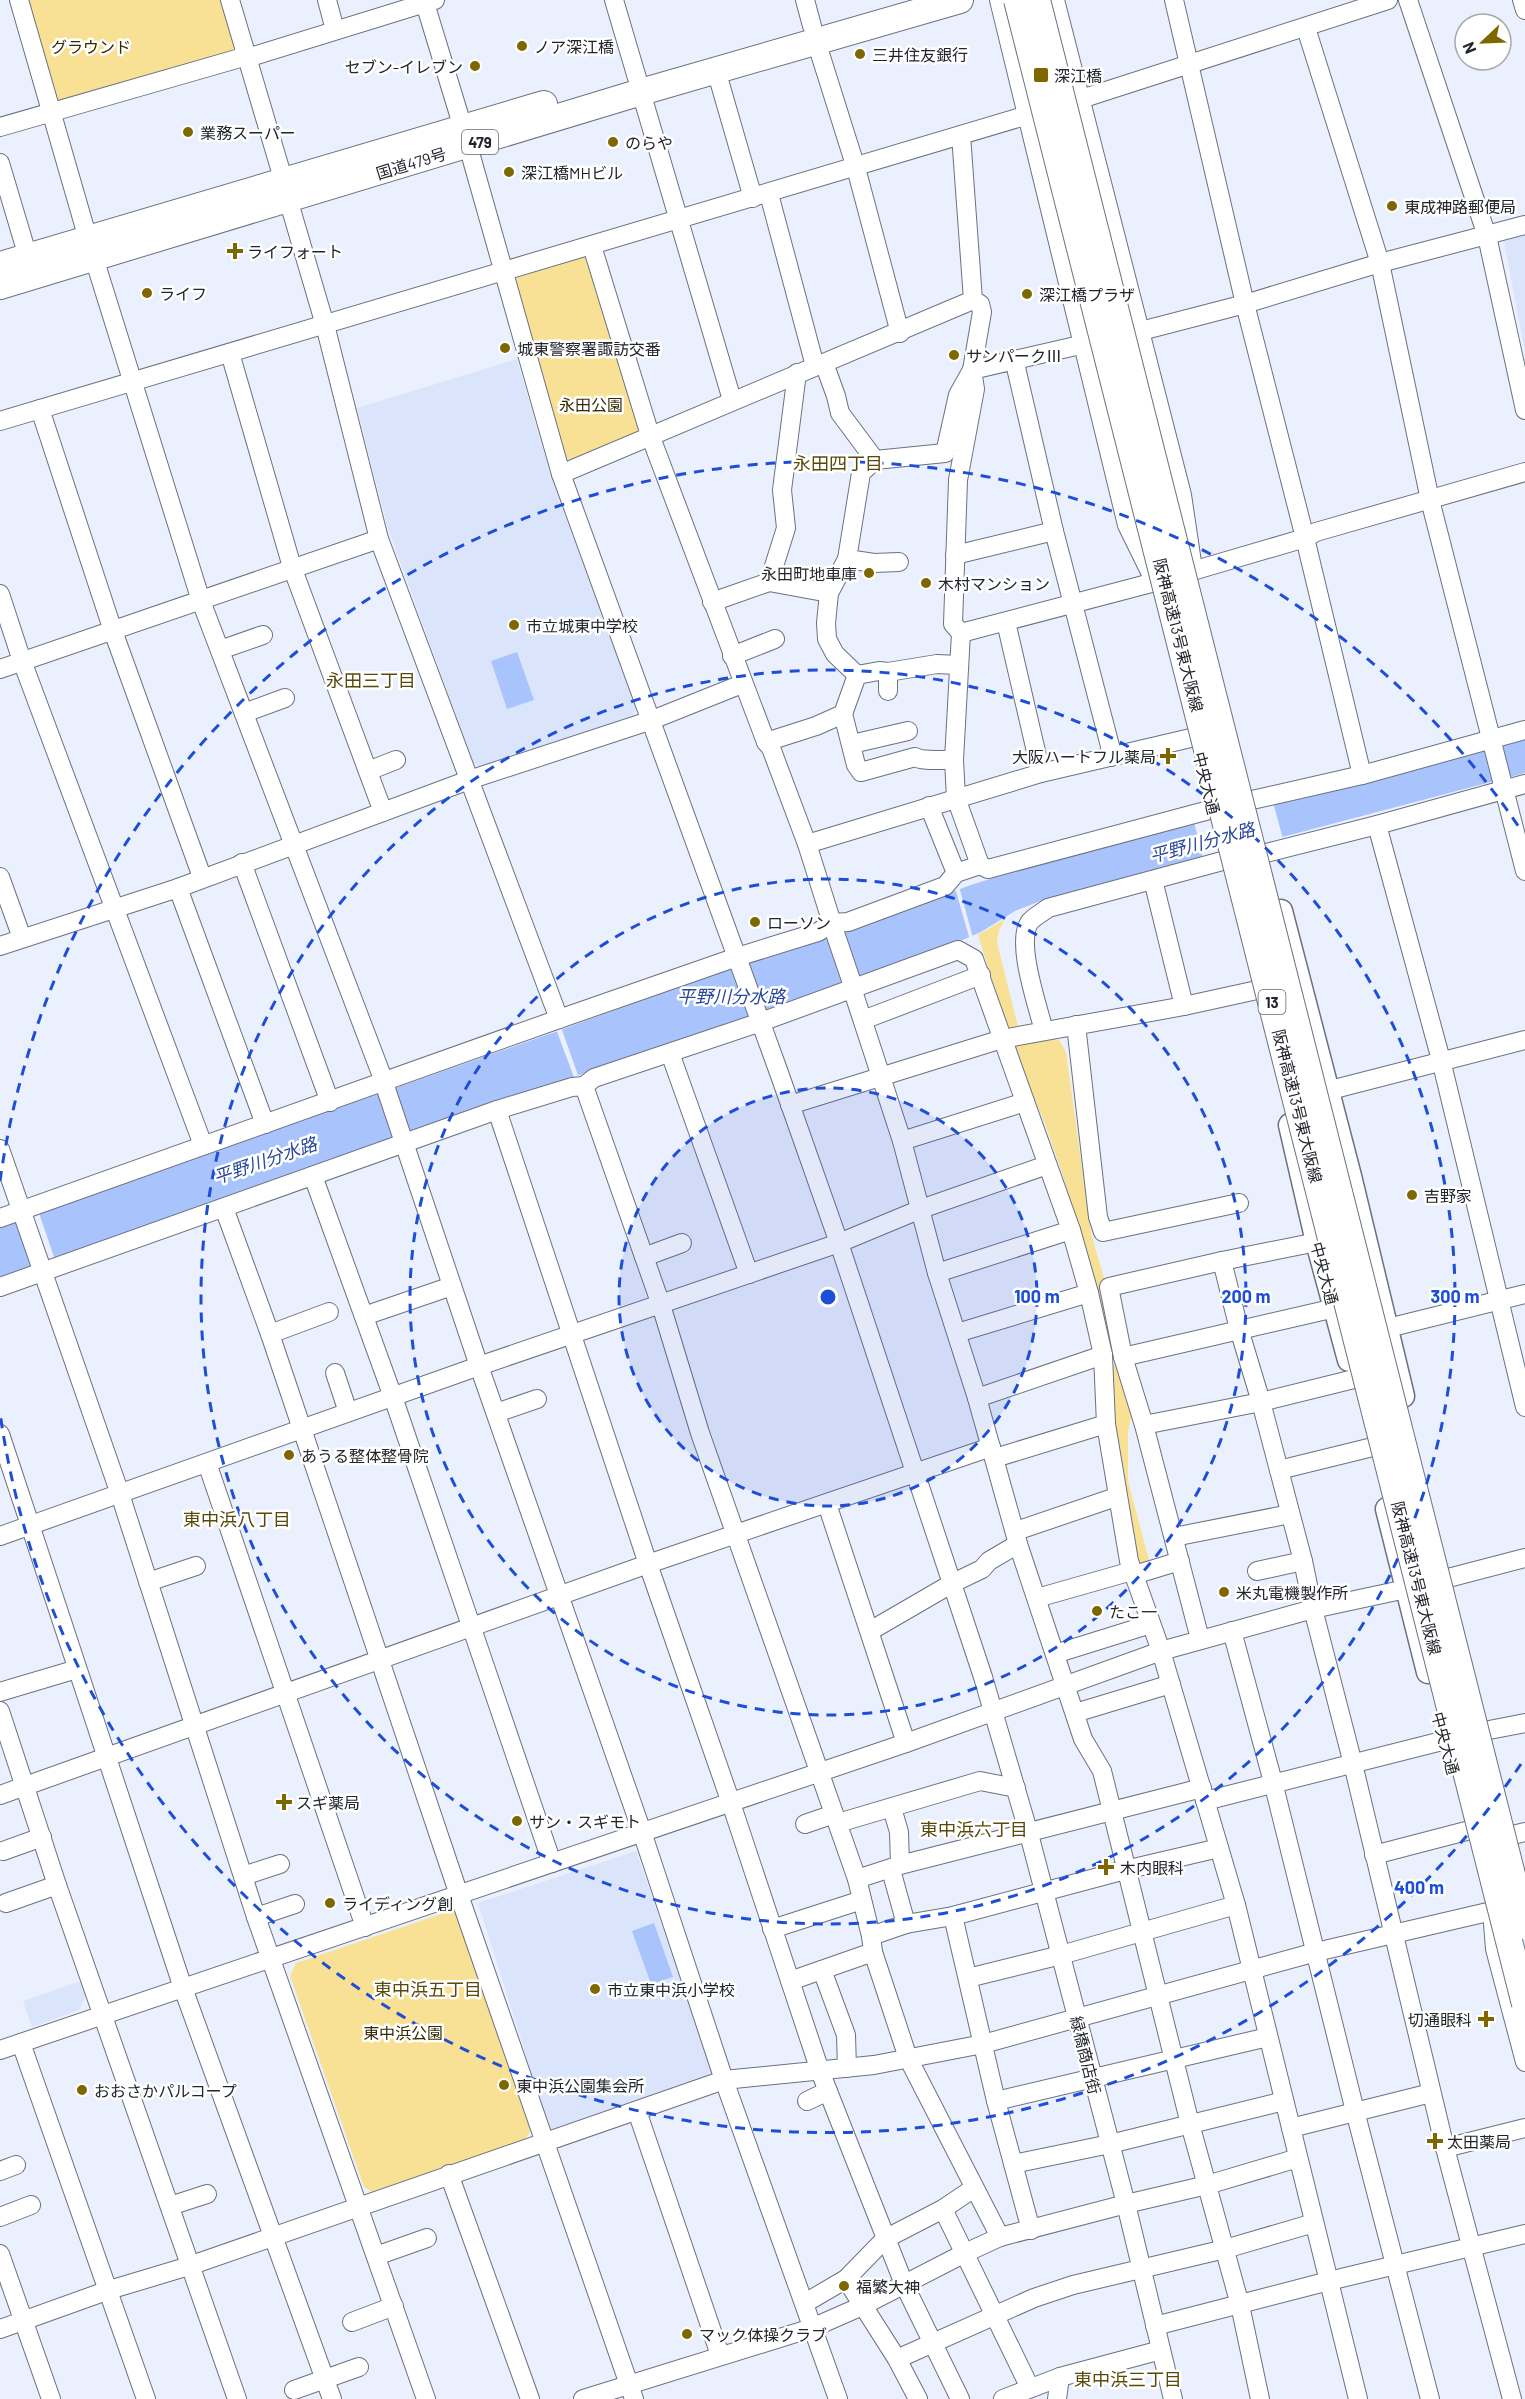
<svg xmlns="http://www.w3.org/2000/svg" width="1525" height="2399" font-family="Barlow,'Noto Sans JP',sans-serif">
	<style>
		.built { fill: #dae5fc }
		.green { fill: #f8e194 }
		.water { fill: #a9c3fd }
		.pier { fill: #eaf0fd }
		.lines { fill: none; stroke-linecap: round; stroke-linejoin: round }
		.minor-casing { stroke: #6b7180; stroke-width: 20 }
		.major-casing { stroke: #6b7180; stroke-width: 25 }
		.highway-casing { stroke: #6b7180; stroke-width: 28 }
		.minor { stroke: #fff; stroke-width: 18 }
		.major { stroke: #fff; stroke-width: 22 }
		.highway { stroke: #fff; stroke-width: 26 }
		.highway-bridge-casing { stroke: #6b7180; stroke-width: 28; stroke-linecap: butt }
		.highway-bridge { stroke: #fff; stroke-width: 26 }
		.ring { fill: none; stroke: #1d4ed8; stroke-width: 3; stroke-dasharray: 10 8 }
		.poi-dot { fill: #7f6700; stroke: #fff; stroke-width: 2 }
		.labels { text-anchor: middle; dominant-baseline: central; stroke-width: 5; stroke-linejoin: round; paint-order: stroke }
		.shield { fill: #fff; stroke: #64666b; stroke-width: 1.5 }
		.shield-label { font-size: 15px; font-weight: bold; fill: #22252b }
		.park-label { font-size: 16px; fill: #342a03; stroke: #fff }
		.poi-label { font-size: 16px; fill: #22252b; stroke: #fff; text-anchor: start }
		.street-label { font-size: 16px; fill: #22252b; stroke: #fff }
		.neighbourhood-label { font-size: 18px; fill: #5a4a0a; stroke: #fff }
		.water-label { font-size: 18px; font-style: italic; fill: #2a489b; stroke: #fff }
		.centre { fill: #1d4ed8; stroke: #fff; stroke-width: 3 }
		.ring-label { font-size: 18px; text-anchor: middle; font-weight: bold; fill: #1d4ed8; stroke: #fff; stroke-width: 5; stroke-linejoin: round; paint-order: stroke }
	</style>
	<rect width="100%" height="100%" fill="#eaf0fd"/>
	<!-- built -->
	<g class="built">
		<polygon points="1525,229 1525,352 1503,236"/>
		<polygon points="517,359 552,480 636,708 633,715 482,768 474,764 388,529 357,408"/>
		<polygon points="636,1851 714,2075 550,2131 478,1903"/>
		<polygon points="81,1981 86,1995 79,2010 32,2027 23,2001"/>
	</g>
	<!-- green -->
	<g class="green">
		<polygon points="28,0 221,0 235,45 231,53 64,103 57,99"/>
		<polygon points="584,255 592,260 641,423 637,432 571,460 563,456 514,283 519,275"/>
		<polygon points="1005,919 999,930 997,942 1018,1027 1007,1028 978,935"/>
		<polygon points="1053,1038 1060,1041 1066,1052 1091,1233 1109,1296 1119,1351 1107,1341 1063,1176 1045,1124 1014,1050 1017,1043"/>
		<polygon points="1120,1364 1133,1410 1128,1431 1128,1481 1150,1564 1135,1565 1125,1509 1110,1377 1113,1365"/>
		<polygon points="450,1911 457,1914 531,2130 524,2141 372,2192 364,2187 290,1976 296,1963"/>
	</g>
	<!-- water -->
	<g class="water">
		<polygon points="517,652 534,700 507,709 491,661"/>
		<polygon points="1525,737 1525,773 1043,900 1015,911 981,932 960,941 750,1018 392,1138 0,1277 0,1226 555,1032 731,967 808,944 971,885 1012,872"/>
		<polygon points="654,1923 673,1977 651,1984 632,1931"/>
	</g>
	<!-- pier -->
	<g class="pier">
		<polygon points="1273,802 1283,839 1203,859 1194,822"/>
		<polygon points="959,886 973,938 970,940 955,888"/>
		<polygon points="561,1027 579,1078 575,1080 556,1029"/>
		<polygon points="38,1210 55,1260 32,1269 15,1219"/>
	</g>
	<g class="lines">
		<defs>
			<g id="minor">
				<polyline points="19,0 88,239"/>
				<polyline points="230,0 284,182"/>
				<polyline points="327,0 335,30"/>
				<polyline points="424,0 463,128 561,474 778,1070 839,1243 983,1677 1029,1834 1126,2204 1173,2399"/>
				<polyline points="614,0 637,78"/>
				<polyline points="805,0 812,26"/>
				<polyline points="999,0 1127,525 1155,582"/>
				<polyline points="1055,0 1182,495 1193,569"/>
				<polyline points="1174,0 1245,304 1305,538 1362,775"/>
				<polyline points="1408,0 1487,236 1525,410"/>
				<polyline points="1522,0 1525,10"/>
				<polyline points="1306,28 1380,263 1430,500 1525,871"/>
				<polyline points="816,41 856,168 900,333"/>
				<polyline points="247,58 435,0"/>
				<polyline points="716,70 753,198"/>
				<polyline points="641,92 732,400"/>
				<polyline points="1081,99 1388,0"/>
				<polyline points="0,127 247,56"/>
				<polyline points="961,135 973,300 980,304 982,312 972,370 975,389 958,480 953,624 961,633 954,760 956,798 980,865"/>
				<polyline points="0,163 28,257"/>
				<polyline points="769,194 815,366"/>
				<polyline points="288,199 325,325 379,539 559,1019"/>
				<polyline points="592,246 650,435 766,742 771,748 807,844 832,923"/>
				<polyline points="94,258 201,601 380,1071 479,1366 642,1832 724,2080 838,2399"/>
				<polyline points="230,353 292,567 383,812"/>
				<polyline points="1014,359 1054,531 1110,746 1111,757"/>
				<polyline points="824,363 836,396 840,413 875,460"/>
				<polyline points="40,409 113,631 202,877"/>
				<polyline points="0,421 1028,115"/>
				<polyline points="561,474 973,300"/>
				<polyline points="955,555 1054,531"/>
				<polyline points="847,559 874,563 899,562"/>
				<polyline points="769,582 829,593"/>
				<polyline points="0,594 22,661 203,1145"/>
				<polyline points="712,602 769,582 786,528 782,490 797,373"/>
				<polyline points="1006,622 1041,773"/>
				<polyline points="961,633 1155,582 1305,538 1316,532 1525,472"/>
				<polyline points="220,650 263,635"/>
				<polyline points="732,656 775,639"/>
				<polyline points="0,669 379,539"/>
				<polyline points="888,672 888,691"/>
				<polyline points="857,675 835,654 827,639 826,623 829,593 847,559 861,473 875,460 945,453 958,395 972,370 1141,331 1245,304 1380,263 1525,225"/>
				<polyline points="244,713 285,698"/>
				<path d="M843 714 856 765 861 772 915 757C923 762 944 759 954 760"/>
				<polyline points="766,742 816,726 843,714 857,675 879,671 888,672 937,664 958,665"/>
				<polyline points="852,744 908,731"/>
				<polyline points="368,771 396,760"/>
				<polyline points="1252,800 1362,775 1525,730"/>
				<polyline points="929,806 956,873"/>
				<polyline points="1377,825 1441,1060 1525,1407"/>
				<polyline points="807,844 1041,773 1195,737"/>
				<polyline points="1266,853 1377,825 1525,784"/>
				<polyline points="242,863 330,1102"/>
				<polyline points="0,877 22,938"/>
				<polyline points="1153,880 1184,1006"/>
				<polyline points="178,888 265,1124"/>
				<polyline points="834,930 852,983"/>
				<polyline points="0,946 178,888 469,780 652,720 742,684"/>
				<polyline points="852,988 902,1141 937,1273 977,1398 1018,1544 1083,1739 1102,1771 1190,2124 1240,2305 1260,2399"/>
				<polyline points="863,1020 981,975"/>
				<polyline points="1076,1025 1098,1217 1103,1232 1239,1203"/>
				<path d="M1044 1031C1038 1007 1016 944 1029 923 1033 917 1042 913 1048 908L1226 860"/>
				<polyline points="670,1053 749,1274"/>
				<polyline points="584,1086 661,1305 700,1433 857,1879 871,1936 873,1952 908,2058 1000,2237"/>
				<polyline points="1315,1094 1525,1040"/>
				<polyline points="790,1105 1002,1039 1184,1006 1257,990"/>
				<polyline points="497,1110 648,1564 731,1803 820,2071 904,2284 960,2399"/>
				<polyline points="902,1141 1025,1102"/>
				<polyline points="0,1149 120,1494 256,1917 426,2399"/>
				<polyline points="313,1176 393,1397 552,1863"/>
				<polyline points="224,1208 270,1334 459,1895 634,2399"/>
				<polyline points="0,1218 559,1019 737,957 818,932 832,923 848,922 945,886 956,873 980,865 988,869 1213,809"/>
				<polyline points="644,1257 682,1243"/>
				<polyline points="1222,1261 1239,1329 1261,1402 1303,1561 1313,1609 1353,1764 1445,2148 1512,2399"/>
				<polyline points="937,1273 1071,1230"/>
				<polyline points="0,1287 497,1110 572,1087 584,1086 594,1078 761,1022 958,950 974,959 1071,1230 1089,1293 1103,1355 1106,1424 1129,1561 1161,1651 1236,1905 1358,2399"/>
				<polyline points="364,1316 452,1286"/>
				<polyline points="1388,1328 1525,1294"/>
				<polyline points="957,1333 1089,1293"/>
				<polyline points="270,1334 329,1312"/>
				<polyline points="1123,1357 1335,1308"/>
				<polyline points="335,1373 348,1412"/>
				<polyline points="977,1398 1103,1355"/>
				<polyline points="496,1413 537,1399"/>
				<polyline points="1144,1425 1261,1402 1354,1379"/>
				<polyline points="0,1434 183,1988 332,2399"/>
				<polyline points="995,1458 1106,1424"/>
				<polyline points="207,1463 365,1927"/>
				<polyline points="1279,1470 1393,1442"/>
				<polyline points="827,1504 906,1743"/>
				<polyline points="1016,1531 1116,1497"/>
				<polyline points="0,1536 479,1366 839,1243 921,1209 1047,1165"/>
				<polyline points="1174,1537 1290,1514"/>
				<polyline points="1257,1571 1303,1561"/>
				<polyline points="1134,1575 1180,1561"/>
				<polyline points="148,1582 196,1566"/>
				<polyline points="1037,1598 1132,1571"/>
				<polyline points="870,1631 951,1584 982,1569 989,1561 1018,1544"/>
				<polyline points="1232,1631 1273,1782 1355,2111 1430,2399"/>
				<polyline points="1200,1639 1144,1425 1123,1357 1109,1287 1222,1261 1317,1242"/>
				<polyline points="1055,1654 1151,1624"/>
				<polyline points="0,1692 77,1669"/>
				<polyline points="0,1711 57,1885 237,2399"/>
				<polyline points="1075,1713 1171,1684"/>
				<polyline points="1484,1731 1525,1723"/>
				<polyline points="0,1795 648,1564 991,1447"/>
				<polyline points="1205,1801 1446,1740"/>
				<polyline points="892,1808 899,1832 900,1865"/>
				<polyline points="838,1823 980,1781 1016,1788"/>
				<polyline points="805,1824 834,1814"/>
				<polyline points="1509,1836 1525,1832"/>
				<polyline points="3,1851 42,1837"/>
				<polyline points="1374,1855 1470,1830"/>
				<polyline points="891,1870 906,1924"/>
				<polyline points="243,1876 280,1864"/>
				<polyline points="857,1879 900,1865 1202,1788"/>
				<polyline points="6,1903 57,1885"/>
				<polyline points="953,1916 996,2101 1031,2230"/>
				<polyline points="256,1917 295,1904"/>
				<polyline points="772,1929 862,1900"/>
				<polyline points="871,1936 906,1924 953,1916 1125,1870 1219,1848"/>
				<polyline points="822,1970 846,2035 847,2068"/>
				<polyline points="968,1978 1061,1955 1236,1905"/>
				<polyline points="790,1981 873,1952"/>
				<polyline points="21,2043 146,2399"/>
				<polyline points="0,2050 906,1743 1161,1651 1313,1609 1406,1589 1525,1558"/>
				<polyline points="807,2101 828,2091"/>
				<polyline points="996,2101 1268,2037"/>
				<polyline points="637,2111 720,2355"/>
				<polyline points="1291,2128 1431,2093"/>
				<polyline points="1445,2148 1525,2128"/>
				<polyline points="1013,2164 1110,2144 1284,2101"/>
				<polyline points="0,2171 16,2165"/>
				<polyline points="449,2174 530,2399"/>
				<polyline points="170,2206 207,2194"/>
				<polyline points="943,2209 1030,2388"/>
				<polyline points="0,2217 31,2205"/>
				<polyline points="0,2254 51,2399"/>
				<polyline points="376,2256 427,2238"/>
				<polyline points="846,2279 897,2359 918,2399"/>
				<polyline points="805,2303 846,2279 885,2239 943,2209 974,2188"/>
				<polyline points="352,2322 394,2306"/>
				<polyline points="1155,2326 1329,2281 1525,2234"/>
				<polyline points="0,2329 109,2290 189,2266 724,2080 874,2065 983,2044 1316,1952 1492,1911 1495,1949 1525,2062"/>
				<polyline points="897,2359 1034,2298 1073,2285 1225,2249 1314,2223"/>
				<polyline points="294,2390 359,2367"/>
				<polyline points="583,2399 812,2328 862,2306 965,2253 1000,2237 1126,2204 1207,2185 1298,2158"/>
				<polyline points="1003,2399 1060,2377 1161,2350"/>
				<polyline points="1057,2399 1060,2377"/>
			</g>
			<g id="major">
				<polyline points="1281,911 1350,1176 1403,1396"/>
				<polyline points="1290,1125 1317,1242 1349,1360"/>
				<polyline points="1387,1509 1428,1672"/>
				<polyline points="1513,1987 1525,2035"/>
			</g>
			<g id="highway">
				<polyline points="0,265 544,104"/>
				<polyline points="0,286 641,92 960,0"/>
			</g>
		</defs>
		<!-- minor casing -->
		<use href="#minor" class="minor-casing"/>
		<!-- major casing -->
		<use href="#major" class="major-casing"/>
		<!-- highway casing -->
		<use href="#highway" class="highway-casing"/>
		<!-- minor -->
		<use href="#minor" class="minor"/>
		<!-- major -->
		<use href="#major" class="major"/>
		<!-- highway -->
		<use href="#highway" class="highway"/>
		<defs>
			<g id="highway-bridge">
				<polyline points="1017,0 1525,2004"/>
				<polyline points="1037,0 1525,1926"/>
			</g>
		</defs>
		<!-- highway-bridge casing -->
		<use href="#highway-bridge" class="highway-bridge-casing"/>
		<!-- highway-bridge -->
		<use href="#highway-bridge" class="highway-bridge"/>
	</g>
	<!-- distance rings -->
	<circle cx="828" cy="1297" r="209" fill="#1d4ed8" fill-opacity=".12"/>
	<g class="ring">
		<circle cx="828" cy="1297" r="209"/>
		<circle cx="828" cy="1297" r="418"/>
		<circle cx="828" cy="1297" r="627"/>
		<path d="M1521 1764A836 836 0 0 1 0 1413M0 1181A836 836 0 0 1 1521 830"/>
	</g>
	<!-- markers -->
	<g class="poi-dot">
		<circle cx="522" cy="46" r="6"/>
		<circle cx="860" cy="54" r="6"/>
		<circle cx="475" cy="66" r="6"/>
		<rect x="1033" y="67" width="16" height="16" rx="3"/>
		<circle cx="188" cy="132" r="6"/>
		<circle cx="613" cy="142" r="6"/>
		<circle cx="509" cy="172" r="6"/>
		<circle cx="1392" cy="206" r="6"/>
		<path d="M232 242h6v6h6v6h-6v6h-6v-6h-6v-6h6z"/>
		<circle cx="147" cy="293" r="6"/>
		<circle cx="1027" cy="294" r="6"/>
		<circle cx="505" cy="348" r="6"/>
		<circle cx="954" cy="355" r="6"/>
		<circle cx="869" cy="573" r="6"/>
		<circle cx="926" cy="583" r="6"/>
		<circle cx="514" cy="625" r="6"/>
		<path d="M1165 747h6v6h6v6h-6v6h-6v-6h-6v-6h6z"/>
		<circle cx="755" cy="922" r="6"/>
		<circle cx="1412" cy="1195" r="6"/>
		<circle cx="289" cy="1455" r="6"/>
		<circle cx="1224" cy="1592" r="6"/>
		<circle cx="1097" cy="1611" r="6"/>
		<path d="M281 1793h6v6h6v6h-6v6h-6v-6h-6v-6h6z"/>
		<circle cx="517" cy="1821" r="6"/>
		<path d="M1103 1858h6v6h6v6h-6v6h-6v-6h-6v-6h6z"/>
		<circle cx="330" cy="1903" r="6"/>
		<circle cx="595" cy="1989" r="6"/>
		<path d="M1483 2010h6v6h6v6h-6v6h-6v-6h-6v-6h6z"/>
		<circle cx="504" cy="2085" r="6"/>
		<circle cx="82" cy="2090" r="6"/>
		<path d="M1432 2132h6v6h6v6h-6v6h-6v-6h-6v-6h6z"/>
		<circle cx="844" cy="2286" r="6"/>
		<circle cx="687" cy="2334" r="6"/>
	</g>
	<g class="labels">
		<!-- shield labels -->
		<g class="shield">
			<rect x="462" y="130" width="36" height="24" rx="4.5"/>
			<rect x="1258.5" y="990" width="27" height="24" rx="4.5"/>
		</g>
		<g class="shield-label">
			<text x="480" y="142">479</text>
			<text x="1272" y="1002">13</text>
		</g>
		<!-- park labels -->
		<g class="park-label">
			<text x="91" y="46">グラウンド</text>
			<text x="591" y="404">永田公園</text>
			<text x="403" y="2032">東中浜公園</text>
		</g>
		<!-- poi labels -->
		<g class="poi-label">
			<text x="534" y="46">ノア深江橋</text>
			<text x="872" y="54">三井住友銀行</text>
			<text x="463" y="66" text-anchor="end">セブン-イレブン</text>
			<text x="1054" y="75">深江橋</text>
			<text x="200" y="132">業務スーパー</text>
			<text x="625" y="142">のらや</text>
			<text x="521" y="172">深江橋MHビル</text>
			<text x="1404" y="206">東成神路郵便局</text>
			<text x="247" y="251">ライフォート</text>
			<text x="159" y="293">ライフ</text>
			<text x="1039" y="294">深江橋プラザ</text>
			<text x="517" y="348">城東警察署諏訪交番</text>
			<text x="966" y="355">サンパークⅢ</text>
			<text x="857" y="573" text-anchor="end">永田町地車庫</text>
			<text x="938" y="583">木村マンション</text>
			<text x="526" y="625">市立城東中学校</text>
			<text x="1156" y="756" text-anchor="end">大阪ハートフル薬局</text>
			<text x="767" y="922">ローソン</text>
			<text x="1424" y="1195">吉野家</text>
			<text x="301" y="1455">あうる整体整骨院</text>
			<text x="1236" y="1592">米丸電機製作所</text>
			<text x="1109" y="1611">たこ一</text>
			<text x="296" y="1802">スギ薬局</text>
			<text x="529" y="1821">サン・スギモト</text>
			<text x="1120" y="1867">木内眼科</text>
			<text x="342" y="1903">ライディング創</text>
			<text x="607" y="1989">市立東中浜小学校</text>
			<text x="1472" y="2019" text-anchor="end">切通眼科</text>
			<text x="516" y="2085">東中浜公園集会所</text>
			<text x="94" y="2090">おおさかパルコープ</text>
			<text x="1447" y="2141">太田薬局</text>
			<text x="856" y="2286">福繁大神</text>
			<text x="699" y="2334">マック体操クラブ</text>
		</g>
		<!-- street labels -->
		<g class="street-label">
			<text transform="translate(411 163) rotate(-17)">国道479号</text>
			<text transform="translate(1179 635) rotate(76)">阪神高速13号東大阪線</text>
			<text transform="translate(1207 783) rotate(76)">中央大通</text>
			<text transform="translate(1298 1106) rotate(76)">阪神高速13号東大阪線</text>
			<text transform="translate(1325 1273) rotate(75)">中央大通</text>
			<text transform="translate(1417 1578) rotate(76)">阪神高速13号東大阪線</text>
			<text transform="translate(1446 1743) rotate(75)">中央大通</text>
			<text transform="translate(1086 2055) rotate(76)">緑橋商店街</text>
		</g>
		<!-- neighbourhood labels -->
		<g class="neighbourhood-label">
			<text x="838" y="463">永田四丁目</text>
			<text x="371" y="680">永田三丁目</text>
			<text x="237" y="1519">東中浜八丁目</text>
			<text x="974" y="1829">東中浜六丁目</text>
			<text x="428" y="1989">東中浜五丁目</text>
			<text x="1128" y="2379">東中浜三丁目</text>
		</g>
		<!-- water labels -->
		<g class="water-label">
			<text transform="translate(1202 842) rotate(-15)">平野川分水路</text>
			<text x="731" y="996">平野川分水路</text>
			<text transform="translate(265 1160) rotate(-19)">平野川分水路</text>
		</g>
	</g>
	<circle cx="828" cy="1297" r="9" class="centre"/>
	<g class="ring-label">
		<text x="1037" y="1303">100 m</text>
		<text x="1246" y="1303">200 m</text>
		<text x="1455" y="1303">300 m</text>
		<text x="1419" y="1894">400 m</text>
	</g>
	<!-- north arrow -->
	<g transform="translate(1483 42) rotate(247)"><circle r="28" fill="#ffffff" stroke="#a7a8aa" stroke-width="1.5"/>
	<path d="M0-4.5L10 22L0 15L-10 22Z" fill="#7f6700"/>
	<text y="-9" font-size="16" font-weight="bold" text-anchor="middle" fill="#22252b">N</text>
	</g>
</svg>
